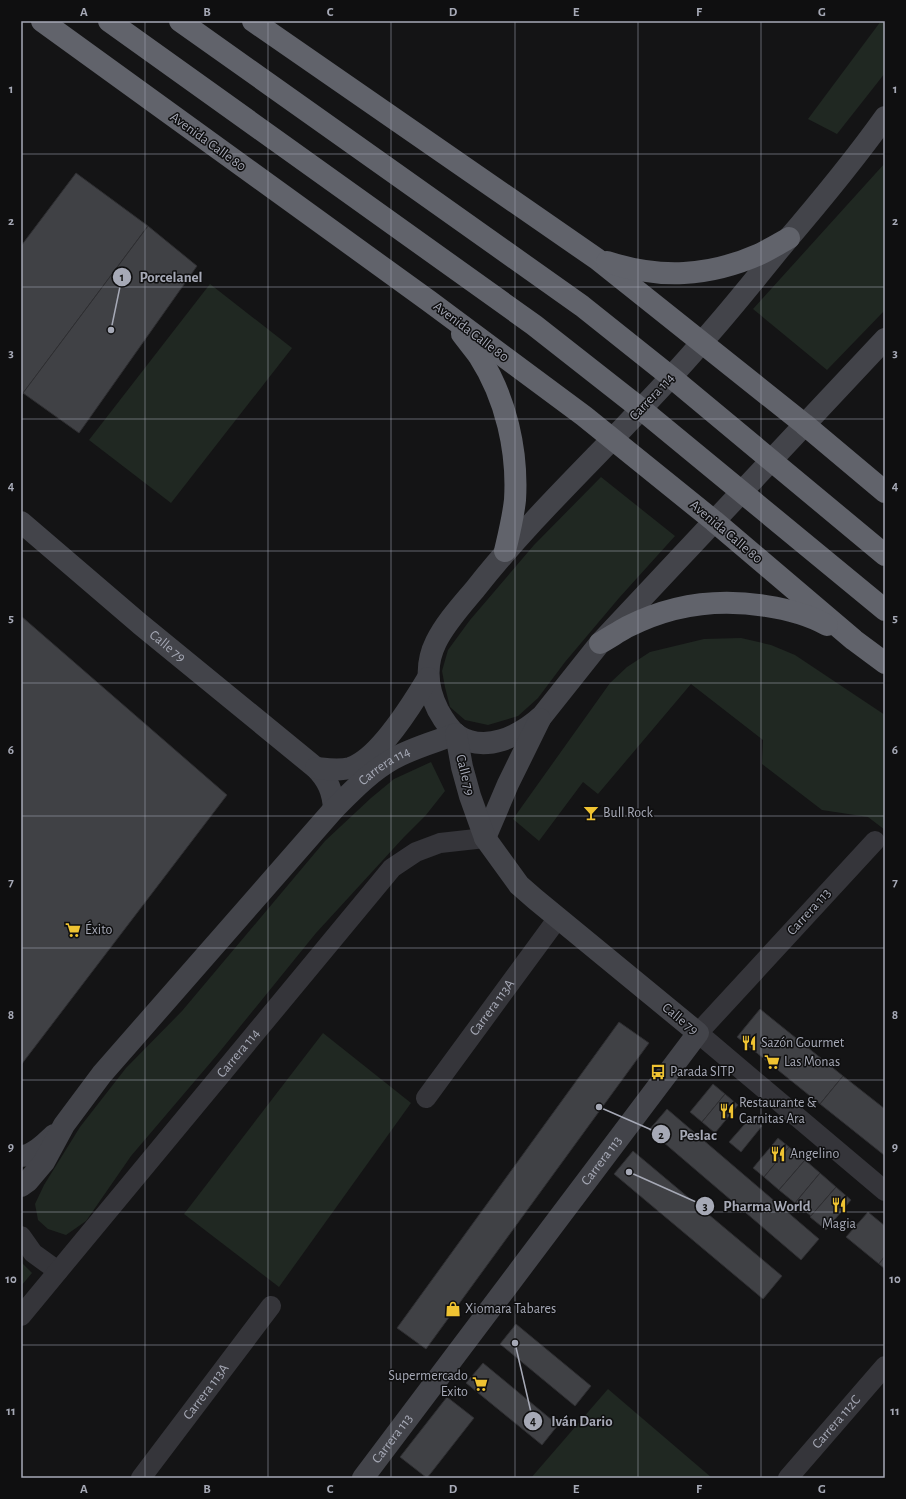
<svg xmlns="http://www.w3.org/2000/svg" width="906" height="1499" font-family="'Alegreya Sans',sans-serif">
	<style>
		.green { fill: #202822 }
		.building { fill: #404145; stroke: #2e2e31 }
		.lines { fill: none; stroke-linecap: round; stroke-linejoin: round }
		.street { stroke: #35353a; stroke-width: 20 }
		.secondary { stroke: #43444a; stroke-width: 22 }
		.highway { stroke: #61636b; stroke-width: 22 }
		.grid { fill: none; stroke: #a6a9b6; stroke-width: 1; stroke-opacity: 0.55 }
		.labels { text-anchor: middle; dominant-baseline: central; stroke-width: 3; stroke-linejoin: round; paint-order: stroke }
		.street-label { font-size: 14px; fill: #a6a9b6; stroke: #0f0f10 }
		.poi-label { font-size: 14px; fill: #a6a9b6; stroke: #0f0f10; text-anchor: start }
		.leader { fill: none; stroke: #a6a9b6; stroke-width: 1.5 }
		.callout-dot { fill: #a6a9b6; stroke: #0f0f10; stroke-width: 1.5 }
		.mark-label { font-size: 12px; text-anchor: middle; font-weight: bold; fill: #111 }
		.callout-label { font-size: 15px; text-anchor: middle; font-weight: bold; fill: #a6a9b6; stroke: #0f0f10; stroke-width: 3; stroke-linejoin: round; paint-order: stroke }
		.neatline { fill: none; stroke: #a6a9b6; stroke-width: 1.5 }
		.grid-label { font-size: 13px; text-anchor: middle; font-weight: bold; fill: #a6a9b6 }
	</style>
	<rect width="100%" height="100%" fill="#141415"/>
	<!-- green -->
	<g class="green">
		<polygon points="881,21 885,21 885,73 837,134 808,119"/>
		<polygon points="885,163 885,310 827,370 753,309"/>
		<polygon points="210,284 292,348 171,503 89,440"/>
		<polygon points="601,477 675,536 619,598 565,662 538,698 518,716 488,725 465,720 450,707 445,687 442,671 448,650 470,620 534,545"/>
		<polygon points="741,638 771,645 795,655 885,715 885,830 868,817 822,810 762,764 763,740 691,684 598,794 583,782 539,841 513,819 610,683 627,667 650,652 704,639"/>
		<polygon points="431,762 445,791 426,815 404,837 316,933 217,1055 131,1156 86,1221 66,1235 48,1229 38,1220 35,1204 44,1185 80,1127 126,1068 182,1011 325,841 371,798 394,779"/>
		<polygon points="323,1033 411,1103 279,1287 184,1214"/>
		<polygon points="21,1262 32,1273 21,1286"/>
		<polygon points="608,1389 712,1478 531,1478"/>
	</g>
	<!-- building -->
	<g class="building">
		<polygon points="76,173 148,226 21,396 21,246"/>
		<polygon points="148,226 197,266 79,433 23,393"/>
		<polygon points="21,616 227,795 21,1065"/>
		<polygon points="760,1009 843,1076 820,1104 737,1037"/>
		<polygon points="619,1022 649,1043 426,1349 397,1328"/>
		<polygon points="843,1076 885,1109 885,1154 884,1155 820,1104"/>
		<polygon points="713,1084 725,1094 702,1122 690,1112"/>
		<polygon points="725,1094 738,1105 715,1133 702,1122"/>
		<polygon points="667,1109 819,1239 801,1260 649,1130"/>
		<polygon points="751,1117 762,1126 741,1152 729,1142"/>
		<polygon points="778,1138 789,1147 764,1177 753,1168"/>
		<polygon points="789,1147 805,1160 779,1190 764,1177"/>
		<polygon points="633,1151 782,1276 763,1299 614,1174"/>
		<polygon points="805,1160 820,1173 795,1203 779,1190"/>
		<polygon points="820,1173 836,1187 811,1216 795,1203"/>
		<polygon points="836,1187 851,1200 826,1230 810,1217"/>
		<polygon points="868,1212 885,1226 885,1256 879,1264 846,1237"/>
		<polygon points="885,1256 885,1269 879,1264"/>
		<polygon points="516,1324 591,1386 575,1406 500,1344"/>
		<polygon points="483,1363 558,1425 542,1445 466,1383"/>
		<polygon points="447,1397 474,1418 427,1478 400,1457"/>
	</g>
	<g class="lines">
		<!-- street -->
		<g class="street">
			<polyline points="875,841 698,1033 885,1191"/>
			<path id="s1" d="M426 1098 558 918"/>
			<polyline points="21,1236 33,1253 58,1271"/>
			<path id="s2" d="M21 1316 392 868 416 852 440 843 485 838"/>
			<path id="s3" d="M141 1478 271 1306"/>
			<path id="s4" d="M788 1478 885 1366"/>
		</g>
		<!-- secondary -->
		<g class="secondary">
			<path d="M885 117C853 162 818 204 782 246 756 278 730 311 702 342 677 372 650 399 624 427 573 480 521 531 476 588 462 605 446 622 436 642 425 664 427 688 438 710 443 719 449 729 457 735 485 754 520 736 542 716L600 643 885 339"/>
			<path id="s5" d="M21 522 140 624 316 768C328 780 333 792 334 809"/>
			<path d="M316 768C327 769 339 771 350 768 379 759 413 703 428 678"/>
			<polyline points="485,838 508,784 540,719"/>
			<path d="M21 1156C34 1156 45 1143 54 1135"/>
			<path id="s6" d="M21 1186 28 1181 44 1162 64 1125 102 1074 334 809C352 791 370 772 393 759 412 748 435 742 456 734"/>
			<path id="s7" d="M363 1478 698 1033 535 899 519 885 485 838 470 796 462 767 456 734"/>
		</g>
		<!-- highway -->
		<g class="highway">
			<polyline points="42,21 429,301 584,416 714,521 854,640 885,663"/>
			<polyline points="109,21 534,325 641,409 885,610"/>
			<polyline points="180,21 582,306 671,377 885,555"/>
			<polyline points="253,21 597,259 804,424 885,492"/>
			<path d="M607 262C660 279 708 277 760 254 770 249 780 243 789 238"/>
			<path d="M462 334C468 342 474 349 479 356 506 398 518 451 515 500 513 518 509 534 505 551"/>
			<path d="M600 643C609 638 618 632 627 627 670 605 718 598 766 606 786 609 809 615 827 625"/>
		</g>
	</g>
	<!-- grid -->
	<path class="grid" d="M145 21V1478M268 21V1478M391 21V1478M515 21V1478M638 21V1478M761 21V1478M21 154H885M21 287H885M21 419H885M21 551H885M21 683H885M21 816H885M21 948H885M21 1080H885M21 1212H885M21 1345H885"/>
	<!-- icons -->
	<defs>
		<symbol id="bar-bare" viewBox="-9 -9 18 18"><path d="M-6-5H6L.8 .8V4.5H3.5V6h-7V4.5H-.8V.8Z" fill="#efc332" stroke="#0f0f10" stroke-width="2.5" paint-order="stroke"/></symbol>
		<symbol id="supermarket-bare" viewBox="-9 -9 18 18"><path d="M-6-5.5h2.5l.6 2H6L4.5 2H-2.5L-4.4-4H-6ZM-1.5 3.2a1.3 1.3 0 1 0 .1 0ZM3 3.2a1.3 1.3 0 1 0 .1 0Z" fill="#efc332" stroke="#0f0f10" stroke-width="2.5" paint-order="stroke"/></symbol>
		<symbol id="restaurant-bare" viewBox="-9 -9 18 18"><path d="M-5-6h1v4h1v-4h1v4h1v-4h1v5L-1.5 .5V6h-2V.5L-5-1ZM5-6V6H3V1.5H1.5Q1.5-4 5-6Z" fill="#efc332" stroke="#0f0f10" stroke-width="2.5" paint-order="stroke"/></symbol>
		<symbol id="bus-bare" viewBox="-9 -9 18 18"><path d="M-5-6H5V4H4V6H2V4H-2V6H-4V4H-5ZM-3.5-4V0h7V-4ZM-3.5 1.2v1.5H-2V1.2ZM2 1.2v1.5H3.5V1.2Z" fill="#efc332" stroke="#0f0f10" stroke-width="2.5" paint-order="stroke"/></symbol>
		<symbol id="shop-bare" viewBox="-9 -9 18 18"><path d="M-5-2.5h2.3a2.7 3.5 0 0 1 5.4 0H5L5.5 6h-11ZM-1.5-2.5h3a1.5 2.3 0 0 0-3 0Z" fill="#efc332" stroke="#0f0f10" stroke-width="2.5" paint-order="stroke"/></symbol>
	</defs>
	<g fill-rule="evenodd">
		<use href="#bar-bare" x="580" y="802" width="22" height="22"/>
		<use href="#supermarket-bare" x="62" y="919" width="22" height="22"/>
		<use href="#restaurant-bare" x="738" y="1032" width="22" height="22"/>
		<use href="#supermarket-bare" x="761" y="1051" width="22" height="22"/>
		<use href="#bus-bare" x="647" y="1061" width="22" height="22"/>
		<use href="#restaurant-bare" x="716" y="1100" width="22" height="22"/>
		<use href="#restaurant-bare" x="767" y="1143" width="22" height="22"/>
		<use href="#restaurant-bare" x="828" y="1194" width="22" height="22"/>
		<use href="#shop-bare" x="442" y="1298" width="22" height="22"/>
		<use href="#supermarket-bare" x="469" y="1373" width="22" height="22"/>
	</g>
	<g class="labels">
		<!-- street labels -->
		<g class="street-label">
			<text transform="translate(208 142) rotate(36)">Avenida Calle 80</text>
			<text transform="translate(471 332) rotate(37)">Avenida Calle 80</text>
			<text transform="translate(652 397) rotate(-47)">Carrera 114</text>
			<text transform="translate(726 532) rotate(40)">Avenida Calle 80</text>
			<text stroke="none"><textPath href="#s5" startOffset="192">Calle 79</textPath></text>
			<text stroke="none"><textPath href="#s6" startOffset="558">Carrera 114</textPath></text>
			<text transform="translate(465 775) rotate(76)">Calle 79</text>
			<text transform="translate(809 912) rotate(-48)">Carrera 113</text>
			<text stroke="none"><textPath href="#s1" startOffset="112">Carrera 113A</textPath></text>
			<text transform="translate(680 1019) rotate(39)">Calle 79</text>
			<text stroke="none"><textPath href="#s2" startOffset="341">Carrera 114</textPath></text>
			<text stroke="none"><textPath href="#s7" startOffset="397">Carrera 113</textPath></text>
			<text stroke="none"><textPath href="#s3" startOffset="108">Carrera 113A</textPath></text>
			<text stroke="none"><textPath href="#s4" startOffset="74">Carrera 112C</textPath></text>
			<text stroke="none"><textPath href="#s7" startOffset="49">Carrera 113</textPath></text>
		</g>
		<!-- poi labels -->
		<g class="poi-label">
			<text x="603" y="813">Bull Rock</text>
			<text x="85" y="930">Éxito</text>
			<text x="761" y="1043">Sazón Gourmet</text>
			<text x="784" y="1062">Las Monas</text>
			<text x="670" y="1072">Parada SITP</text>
			<text x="739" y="1103">Restaurante &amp;<tspan x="739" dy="16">Carnitas Ara</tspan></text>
			<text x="790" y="1154">Angelino</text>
			<text x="839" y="1224" text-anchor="middle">Magia</text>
			<text x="465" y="1309">Xiomara Tabares</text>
			<text x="468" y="1376" text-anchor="end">Supermercado<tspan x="468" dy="16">Exito</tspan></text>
		</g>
	</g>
	<!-- callouts -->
	<path class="leader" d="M111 330L122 277M599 1107L661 1134M629 1172L705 1206M515 1343L533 1421"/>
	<g class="callout-dot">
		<circle cx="111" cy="330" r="4"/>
		<circle cx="599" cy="1107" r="4"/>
		<circle cx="629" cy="1172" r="4"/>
		<circle cx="515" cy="1343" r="4"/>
		<circle cx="122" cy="277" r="10"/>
		<circle cx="661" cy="1134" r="10"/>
		<circle cx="705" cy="1206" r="10"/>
		<circle cx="533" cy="1421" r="10"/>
	</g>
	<g class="mark-label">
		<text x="122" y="281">1</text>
		<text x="661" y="1139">2</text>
		<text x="705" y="1210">3</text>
		<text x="533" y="1425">4</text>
	</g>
	<g class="callout-label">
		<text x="171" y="282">Porcelanel</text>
		<text x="698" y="1140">Peslac</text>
		<text x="767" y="1211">Pharma World</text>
		<text x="582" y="1426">Iván Dario</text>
	</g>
	<!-- border -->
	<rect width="906" height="1499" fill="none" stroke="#0f0f10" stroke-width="44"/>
	<rect x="22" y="22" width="862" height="1455" class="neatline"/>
	<g class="grid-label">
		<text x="84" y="16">A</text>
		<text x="207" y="16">B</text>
		<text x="330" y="16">C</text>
		<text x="453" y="16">D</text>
		<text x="576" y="16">E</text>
		<text x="699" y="16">F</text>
		<text x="822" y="16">G</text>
		<text x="11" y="93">1</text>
		<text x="895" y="93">1</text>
		<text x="11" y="225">2</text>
		<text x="895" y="225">2</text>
		<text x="11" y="357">3</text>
		<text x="895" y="357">3</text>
		<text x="11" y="490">4</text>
		<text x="895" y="490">4</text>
		<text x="11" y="622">5</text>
		<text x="895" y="622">5</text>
		<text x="11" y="754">6</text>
		<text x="895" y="754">6</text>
		<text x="11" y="886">7</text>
		<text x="895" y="886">7</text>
		<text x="11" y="1019">8</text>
		<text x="895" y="1019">8</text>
		<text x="11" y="1151">9</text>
		<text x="895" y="1151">9</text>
		<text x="11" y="1283">10</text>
		<text x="895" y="1283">10</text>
		<text x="11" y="1415">11</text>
		<text x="895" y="1415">11</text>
		<text x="84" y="1493">A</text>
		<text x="207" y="1493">B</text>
		<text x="330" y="1493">C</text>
		<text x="453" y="1493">D</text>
		<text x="576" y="1493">E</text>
		<text x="699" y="1493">F</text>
		<text x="822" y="1493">G</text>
	</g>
</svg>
